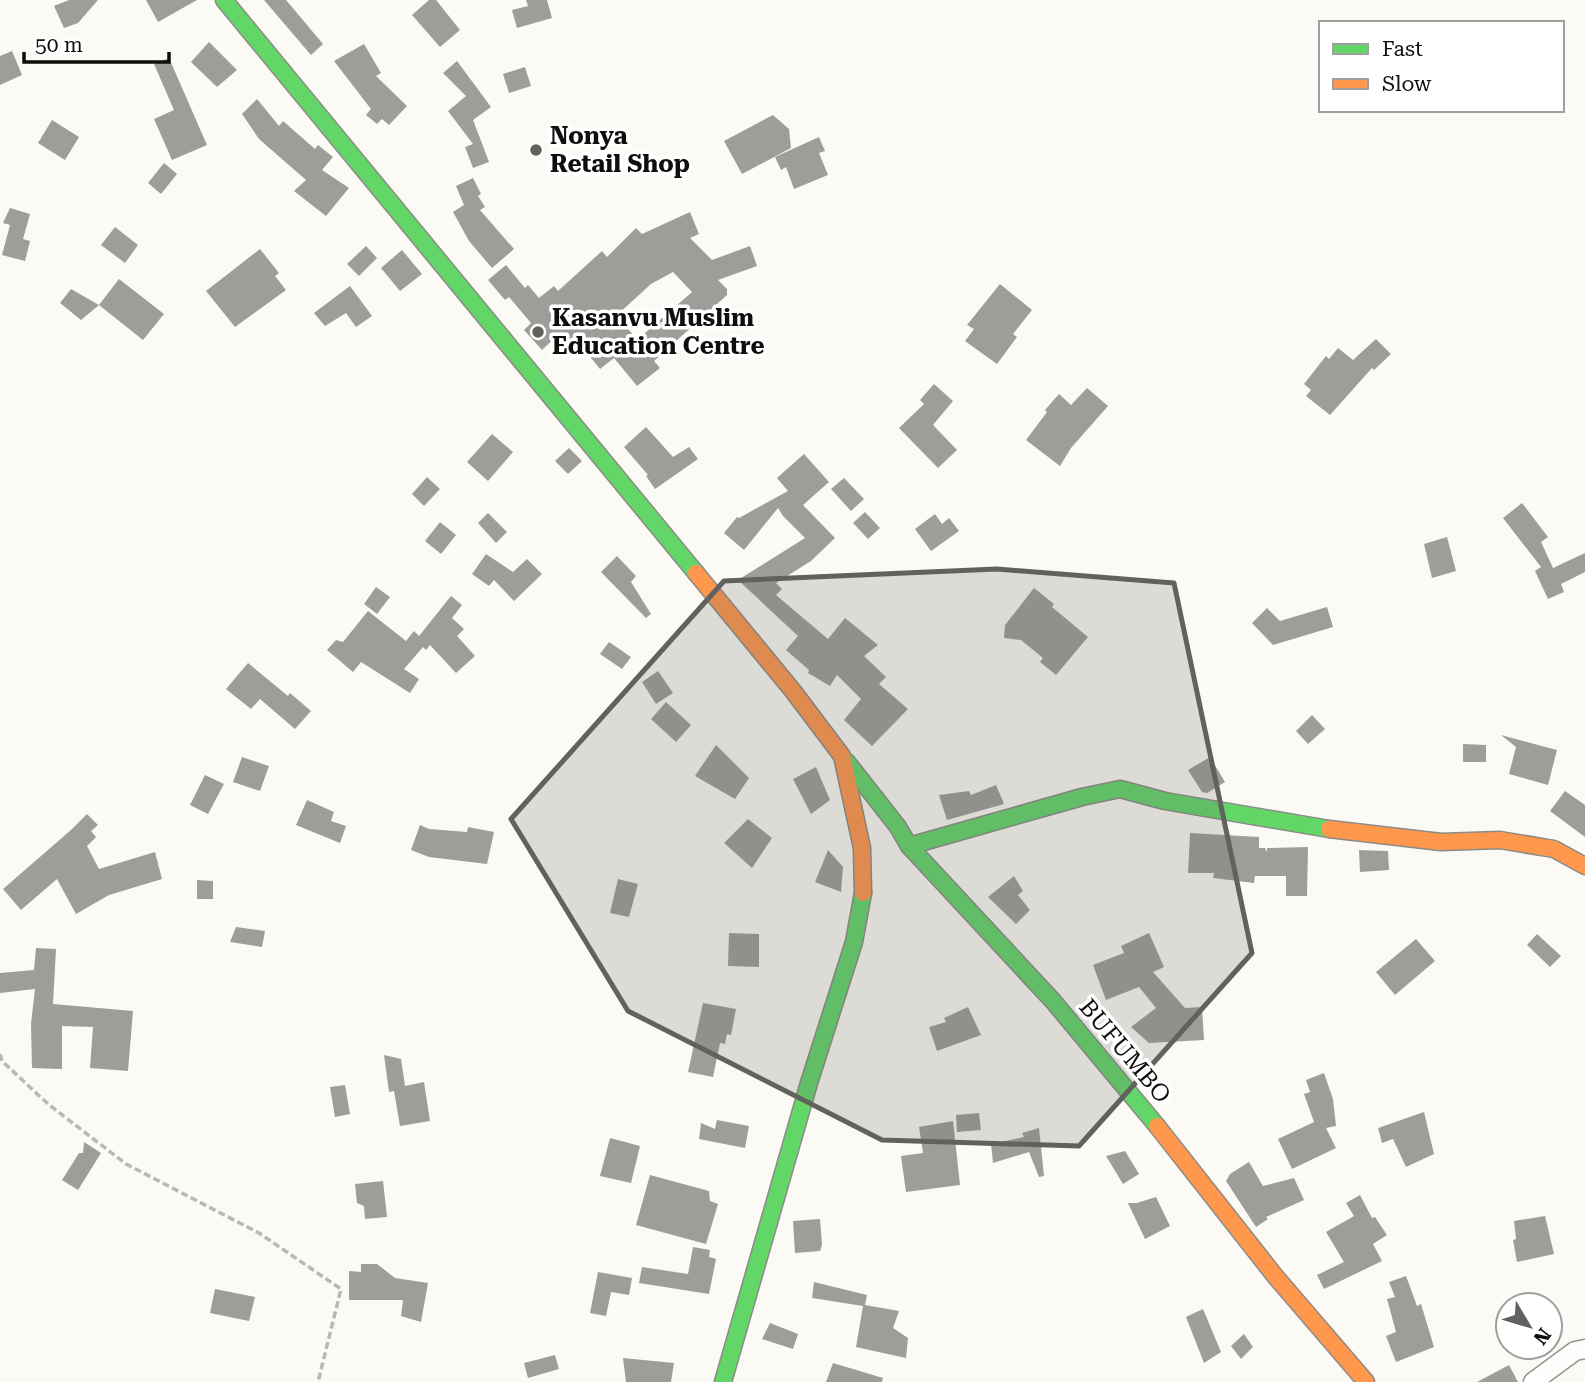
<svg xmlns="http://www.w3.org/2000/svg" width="1585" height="1382" font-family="'Roboto Serif',serif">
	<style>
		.building { fill: #9f9d99; fill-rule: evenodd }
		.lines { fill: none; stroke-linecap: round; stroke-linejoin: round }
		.street-casing { stroke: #959492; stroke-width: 21 }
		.fast-casing { stroke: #8c8b88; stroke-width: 19 }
		.slow-casing { stroke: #8c8b88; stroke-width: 19 }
		.path { stroke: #b8b8b7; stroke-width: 3.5; stroke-dasharray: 7 3.5; stroke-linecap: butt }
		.street { stroke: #fffefd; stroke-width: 18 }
		.fast { stroke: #63d668; stroke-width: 16 }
		.slow { stroke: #ff974d; stroke-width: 16 }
		.marked { fill: #61615e; fill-opacity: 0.2; stroke: #61615e; stroke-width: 5; stroke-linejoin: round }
		.poi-dot { fill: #61615e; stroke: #fff; stroke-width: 2.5 }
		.labels { text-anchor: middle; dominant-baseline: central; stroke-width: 7; stroke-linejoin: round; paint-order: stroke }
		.poi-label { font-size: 24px; font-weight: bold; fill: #0e0e0e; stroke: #fff; text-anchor: start }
		.street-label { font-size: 24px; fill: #0e0e0e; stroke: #fff }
	</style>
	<rect width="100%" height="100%" fill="#fcfaf4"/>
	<!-- building -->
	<g class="building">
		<polygon points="69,0 98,0 78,23 64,28 54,6"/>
		<polygon points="146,0 197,0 158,22"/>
		<polygon points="264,0 286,0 323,44 311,55"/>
		<polygon points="429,0 436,0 460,30 440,47 412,15"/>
		<polygon points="526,0 547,0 552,18 517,28 512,10 528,6"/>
		<polygon points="209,42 237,70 217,87 191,62"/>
		<polygon points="364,44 381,73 376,76 407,106 389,125 382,119 377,124 366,115 371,109 334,61"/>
		<polygon points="12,51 22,75 0,85 0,56"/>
		<polygon points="169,58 207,145 172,160 154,119 174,110 154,64"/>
		<polygon points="457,61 491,107 473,120 489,162 473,168 465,147 473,144 448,111 466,96 443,73"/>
		<polygon points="525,67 531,86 509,93 503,74"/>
		<polygon points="257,99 279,126 283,121 315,149 318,145 333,157 322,170 349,188 326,216 294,191 306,180 259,139 242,114"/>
		<polygon points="773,115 789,129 791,148 742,174 724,141"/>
		<polygon points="52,120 79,137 65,160 38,143"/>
		<polygon points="819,137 825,151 819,153 828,175 794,189 786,167 781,170 775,157"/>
		<polygon points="164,163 177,174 161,194 148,183"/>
		<polygon points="473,178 481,194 478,196 485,207 480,210 514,249 492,268 469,241 453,212 464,205 456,186"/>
		<polygon points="10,208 30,214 23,239 30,241 25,261 2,255 10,225 3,223"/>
		<path d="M690 212 699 234 690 238 712 260 750 246 757 266 718 280 727 289V295L654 361 660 368 637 386 614 358 600 369 578 342 573 346 561 332 542 350 524 330 531 323 509 297 505 300 488 280 506 265 525 288 528 285 539 298 554 286 558 291 602 251 607 257 636 228 642 234ZM673 272 692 292 637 340 617 315 651 284Z"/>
		<polygon points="115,227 138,245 125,263 101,245"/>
		<polygon points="366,246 377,258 359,276 347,264"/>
		<polygon points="260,249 279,273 275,276 286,290 235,327 206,291"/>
		<polygon points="402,250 422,274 400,291 381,268"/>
		<polygon points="119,279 164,314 143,340 99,305"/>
		<polygon points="1000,284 1032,310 1013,334 1017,337 997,364 965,341 974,329 967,325"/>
		<polygon points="350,286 372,316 356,327 346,313 325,326 314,313"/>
		<polygon points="71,289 99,305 81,320 60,303"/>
		<polygon points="1376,339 1391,354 1374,370 1372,368 1330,415 1306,396 1311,390 1304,384 1326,356 1329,359 1338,348 1353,360"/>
		<polygon points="934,384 953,401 933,425 957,450 938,468 899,428 924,404 920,400"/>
		<polygon points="1087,388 1108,406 1071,448 1060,466 1026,440 1047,412 1045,410 1059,394 1071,405"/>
		<polygon points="646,427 673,457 689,447 698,459 655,489 646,476 648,475 624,447"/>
		<polygon points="492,434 513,452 488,481 467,462"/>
		<polygon points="569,448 582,461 568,474 555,461"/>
		<polygon points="804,454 829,482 803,505 835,538 811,561 776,583 782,589 776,595 828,639 845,618 878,645 864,656 886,677 879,684 908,709 872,746 844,720 861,699 837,675 830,686 808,673 809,670 786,650 798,636 738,580 805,538 783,516 778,508 744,550 724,533 737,517 739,518 788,491 777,478"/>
		<polygon points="427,477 440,489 424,506 412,494"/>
		<polygon points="844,478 864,499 851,511 831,489"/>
		<polygon points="1522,503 1548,537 1541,542 1553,568 1585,553 1585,572 1561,584 1564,592 1548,599 1535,571 1541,567 1503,518"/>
		<polygon points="865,512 880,528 868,539 853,523"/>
		<polygon points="488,513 507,532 496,543 478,523"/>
		<polygon points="935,514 942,524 949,518 959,531 931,551 915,529"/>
		<polygon points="440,522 456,535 441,554 425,541"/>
		<polygon points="1447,537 1456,571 1432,578 1424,544"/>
		<polygon points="486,554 513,572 527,559 542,574 514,601 494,580 489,586 472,574"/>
		<polygon points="617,556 636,576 631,582 651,614 646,618 601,572"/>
		<polygon points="376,587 390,597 377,614 364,604"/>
		<polygon points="1034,588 1054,604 1052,607 1088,637 1056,675 1040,662 1043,658 1021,640 1004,638 1005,625"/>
		<polygon points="451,596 462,605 452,618 464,629 457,636 475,656 456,673 430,645 426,650 423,647 404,669 419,679 410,693 361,662 353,672 327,650 336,640 343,642 368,611 406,641 414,631 419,636"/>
		<polygon points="1327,607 1333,627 1273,645 1252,623 1267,608 1280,621"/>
		<polygon points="609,642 631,657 622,669 600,654"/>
		<polygon points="248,663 288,696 290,693 311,711 295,729 260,699 251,709 226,689"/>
		<polygon points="658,671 673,693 656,704 642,682"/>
		<polygon points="666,702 691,725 676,742 651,719"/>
		<polygon points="1312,715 1325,729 1308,744 1296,731"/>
		<polygon points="1501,735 1557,750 1548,785 1509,774 1516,747"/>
		<polygon points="1463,744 1486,745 1486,762 1463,762"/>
		<polygon points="716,745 749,778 735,799 695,776"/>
		<polygon points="242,757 269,766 260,791 233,782"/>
		<polygon points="1210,757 1225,782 1207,793 1202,792 1188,770"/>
		<polygon points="816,767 830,800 811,814 793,779"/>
		<polygon points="205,775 224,784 208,814 190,805"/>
		<polygon points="996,785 1004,804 947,820 939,795 969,791 971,795"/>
		<polygon points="1565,791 1585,805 1585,837 1550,811"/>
		<polygon points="307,800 334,812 331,821 346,826 340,843 296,825"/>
		<polygon points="87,814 98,825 91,831 96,837 87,846 99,869 155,852 162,879 109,895 76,914 57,879 21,910 3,889 71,830"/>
		<polygon points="748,819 772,838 752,868 724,843"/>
		<polygon points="420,825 429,829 467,832 468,827 494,832 487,864 429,857 411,850"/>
		<polygon points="1190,833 1259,837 1259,848 1265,848 1267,852 1267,848 1308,847 1307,896 1286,896 1286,876 1255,876 1254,883 1213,878 1214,873 1188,873"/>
		<polygon points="828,850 843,867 841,892 815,882"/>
		<polygon points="1359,850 1388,851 1389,870 1360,872"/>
		<polygon points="1014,876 1023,891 1018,895 1030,910 1016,924 988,897"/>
		<polygon points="618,879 638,884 629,917 610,913"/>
		<polygon points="197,880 213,881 213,899 197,899"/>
		<polygon points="236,927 265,931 262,947 230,942"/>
		<polygon points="729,933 759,934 759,967 728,966"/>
		<polygon points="1149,933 1164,967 1153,972 1185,1008 1202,1007 1204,1040 1149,1043 1131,1027 1156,1008 1139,987 1106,1000 1093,965 1124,953 1121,946"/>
		<polygon points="1537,934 1561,956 1550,967 1527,945"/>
		<polygon points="1416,939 1435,961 1395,995 1376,972"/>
		<polygon points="36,948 56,949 53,1004 133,1011 128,1071 90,1068 93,1027 62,1026 62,1069 32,1068 31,1024 35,989 0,993 0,973 34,970"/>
		<polygon points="703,1003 736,1009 731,1035 727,1034 725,1044 720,1043 713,1077 688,1072"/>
		<polygon points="968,1007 981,1035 937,1051 929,1027 946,1022 944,1018"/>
		<polygon points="384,1055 401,1059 405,1086 424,1082 430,1121 400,1126 394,1091 389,1092"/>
		<polygon points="1324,1073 1333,1099 1336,1126 1326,1128 1336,1148 1292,1169 1278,1139 1314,1122 1304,1094 1310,1092 1306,1080"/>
		<polygon points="345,1085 350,1114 335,1117 330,1087"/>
		<polygon points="1424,1112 1434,1154 1406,1167 1393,1139 1382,1143 1378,1128"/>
		<polygon points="979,1113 981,1130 957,1132 956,1115"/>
		<polygon points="717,1120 749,1126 745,1148 699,1139 701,1123 715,1129"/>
		<polygon points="953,1121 960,1185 906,1192 901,1156 923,1153 919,1127"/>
		<polygon points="1039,1128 1044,1176 1039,1177 1029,1152 993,1163 991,1144 1024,1137 1022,1133"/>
		<polygon points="610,1138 640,1146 631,1183 600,1176"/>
		<polygon points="84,1142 101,1153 78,1190 62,1180 79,1153 83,1153"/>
		<polygon points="1125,1151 1139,1174 1123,1184 1106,1156"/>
		<polygon points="1249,1162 1263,1186 1294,1178 1304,1200 1266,1217 1268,1219 1256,1227 1226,1181 1230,1174"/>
		<polygon points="650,1175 709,1191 710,1201 718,1204 706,1244 636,1225"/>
		<polygon points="383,1181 387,1217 365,1219 364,1206 357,1203 355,1184"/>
		<polygon points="1360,1195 1372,1218 1375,1217 1387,1235 1373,1244 1382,1261 1324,1289 1317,1275 1344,1262 1326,1232 1354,1216 1346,1203"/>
		<polygon points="1156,1197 1170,1226 1145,1239 1128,1203 1137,1203"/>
		<polygon points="1545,1216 1554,1254 1517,1262 1513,1240 1516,1239 1514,1221"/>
		<polygon points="820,1219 822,1245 820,1251 795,1253 793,1221"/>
		<polygon points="693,1247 710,1250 709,1257 716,1259 709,1294 639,1283 642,1267 688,1274"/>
		<polygon points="361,1264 377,1264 395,1278 428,1283 421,1322 401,1316 403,1300 349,1300 349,1271 361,1272"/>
		<polygon points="598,1272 632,1278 629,1295 611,1292 606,1316 590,1313"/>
		<polygon points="1406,1276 1417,1306 1421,1304 1434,1347 1396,1362 1386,1336 1396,1332 1387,1299 1395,1297 1389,1282"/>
		<polygon points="814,1282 867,1295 865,1305 899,1311 893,1328 908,1338 906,1358 856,1347 863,1306 812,1298"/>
		<polygon points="215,1289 255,1297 249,1321 210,1313"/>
		<polygon points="1203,1309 1221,1352 1204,1363 1186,1317"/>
		<polygon points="770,1323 798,1334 793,1349 762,1339"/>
		<polygon points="1244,1334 1253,1347 1241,1359 1231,1346"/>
		<polygon points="555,1355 559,1369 528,1378 524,1363"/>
		<polygon points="623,1358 674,1363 671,1382 626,1382"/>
		<polygon points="833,1363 883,1378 882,1382 826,1382"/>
		<polygon points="1509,1365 1518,1382 1477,1382"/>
	</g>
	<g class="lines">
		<defs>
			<polyline id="street" points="1533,1382 1575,1351 1585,1349"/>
			<g id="fast">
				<polyline points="224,0 696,573"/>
				<polyline points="847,762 898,827 909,846 1053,1001 1157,1126"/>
				<polyline points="909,846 1082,797 1120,789 1165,801 1329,829"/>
				<polyline points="723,1382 809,1083 854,942 863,893"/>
			</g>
			<g id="slow">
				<polyline points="696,573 793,691 842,756 862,848 863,893"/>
				<polyline points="1329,829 1441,842 1500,840 1554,849 1585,866"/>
				<polyline points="1157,1126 1275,1276 1366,1382"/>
			</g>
		</defs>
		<!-- street casing -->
		<use href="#street" class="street-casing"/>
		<!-- fast casing -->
		<use href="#fast" class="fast-casing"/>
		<!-- slow casing -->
		<use href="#slow" class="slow-casing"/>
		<!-- path -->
		<polyline class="path" points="0,1054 2,1061 48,1104 126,1164 259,1233 341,1289 318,1382"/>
		<!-- street -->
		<use href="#street" class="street"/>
		<!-- fast -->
		<use href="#fast" class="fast"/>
		<!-- slow -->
		<use href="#slow" class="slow"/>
	</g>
	<!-- marked area -->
	<path class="marked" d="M997 569 1174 583 1252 953 1079 1146 882 1140 628 1011 511 819 724 581Z"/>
	<!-- markers -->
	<g class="poi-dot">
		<circle cx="536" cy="150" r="7"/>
		<circle cx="538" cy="332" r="7"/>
	</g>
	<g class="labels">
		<!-- poi labels -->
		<g class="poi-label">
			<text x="550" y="136">Nonya<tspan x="550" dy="28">Retail Shop</tspan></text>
			<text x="552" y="318">Kasanvu Muslim<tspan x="552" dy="28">Education Centre</tspan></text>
		</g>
		<!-- street labels -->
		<g class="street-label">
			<text transform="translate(1125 1051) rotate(50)">BUFUMBO</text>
		</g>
	</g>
	<!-- legend -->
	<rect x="1319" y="21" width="245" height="91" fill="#ffffff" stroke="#9f9f9f" stroke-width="2"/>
	<rect x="1333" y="44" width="35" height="10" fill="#63d668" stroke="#9f9f9f" stroke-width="2"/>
	<text x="1382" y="56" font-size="21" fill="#0e0e0e">Fast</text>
	<rect x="1333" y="79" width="35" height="10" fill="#ff974d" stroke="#9f9f9f" stroke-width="2"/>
	<text x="1382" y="91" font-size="21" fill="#0e0e0e">Slow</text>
	<!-- north arrow -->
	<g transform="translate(1529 1326) rotate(128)"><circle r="33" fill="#ffffff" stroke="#9f9f9f" stroke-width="2"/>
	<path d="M0-5L12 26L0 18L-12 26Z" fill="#61615e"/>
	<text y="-10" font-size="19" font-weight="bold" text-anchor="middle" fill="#0e0e0e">N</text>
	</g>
	<!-- scale -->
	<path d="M24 52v10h145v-10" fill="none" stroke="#0e0e0e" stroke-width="3.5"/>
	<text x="35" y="52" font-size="21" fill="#0e0e0e" stroke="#ffffff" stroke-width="5" paint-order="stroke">50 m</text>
</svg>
